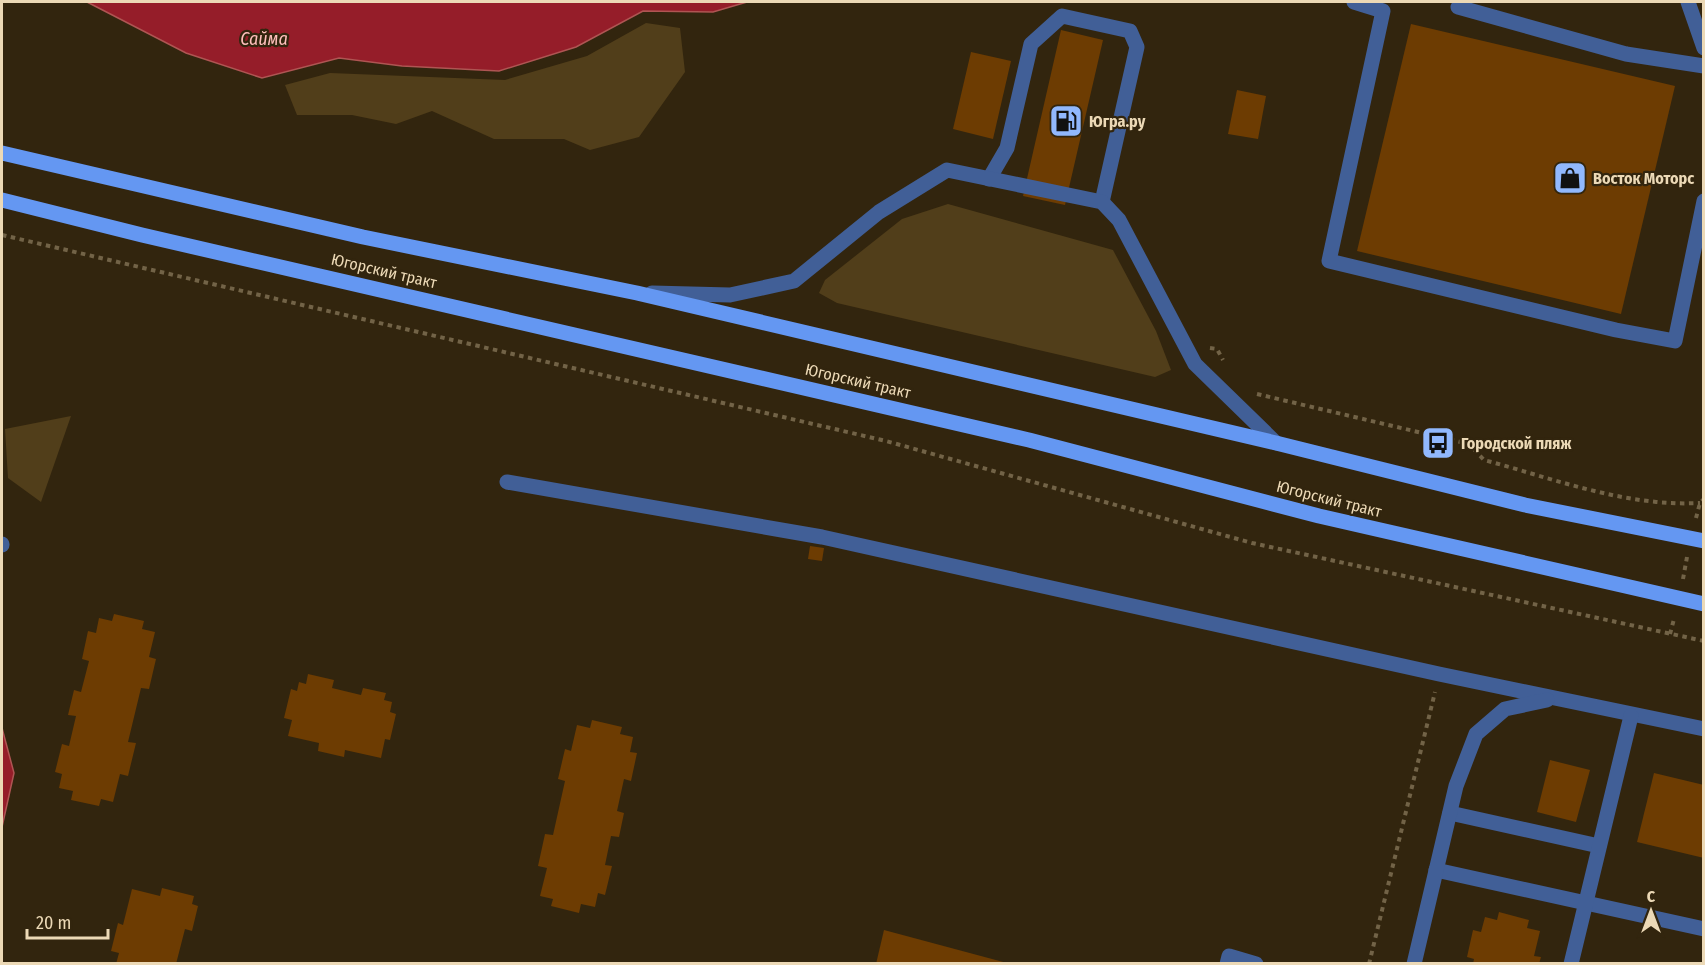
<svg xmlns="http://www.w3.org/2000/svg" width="1705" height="965" font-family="'Fira Sans Condensed',sans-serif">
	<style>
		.green { fill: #513e1a }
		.water { fill: #951d29; stroke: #af5553; stroke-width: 1.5 }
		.building { fill: #6d3c02 }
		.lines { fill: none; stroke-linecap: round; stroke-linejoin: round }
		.path { stroke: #726347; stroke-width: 4; stroke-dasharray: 4.5 4.5; stroke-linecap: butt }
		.service { stroke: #415f97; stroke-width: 15 }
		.primary { stroke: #6497f2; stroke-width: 15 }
		.labels { text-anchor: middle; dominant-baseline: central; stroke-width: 4.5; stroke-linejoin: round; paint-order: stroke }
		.poi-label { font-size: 16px; font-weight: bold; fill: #ecd9b6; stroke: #32250e; text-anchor: start }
		.street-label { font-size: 16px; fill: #ecd9b6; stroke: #32250e }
		.water-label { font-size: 18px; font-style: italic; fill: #ffbfbc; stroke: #32250e }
	</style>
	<rect width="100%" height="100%" fill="#32250e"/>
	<!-- green -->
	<g class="green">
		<polygon points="646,23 680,28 685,72 639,137 590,150 564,139 494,139 432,111 396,124 352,115 297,115 285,85 330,73 505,80 587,56"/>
		<polygon points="948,204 1113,250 1156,331 1171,370 1155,377 837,303 819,293 825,280 902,219"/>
		<polygon points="71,416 41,502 8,478 5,429"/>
	</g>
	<!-- water -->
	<g class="water">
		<polygon points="87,2 747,2 713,12 643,11 576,47 499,71 402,66 339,58 262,78 186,53"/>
		<polygon points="2,728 14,773 2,827"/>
	</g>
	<!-- building -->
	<g class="building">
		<polygon points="1411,24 1675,86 1621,314 1357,251"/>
		<polygon points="1061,30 1103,40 1065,205 1023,196"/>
		<polygon points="971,52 1011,61 993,139 953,129"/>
		<polygon points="1237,90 1266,96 1258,139 1228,134"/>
		<polygon points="810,546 824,548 822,561 808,559"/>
		<polygon points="114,614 144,621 142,629 155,632 149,657 156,659 149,689 141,688 128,742 136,743 128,776 120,774 113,802 101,799 99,806 71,800 73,791 59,788 62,774 55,772 62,744 69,746 76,716 68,715 74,690 81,692 89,661 82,659 88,631 96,633 99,618 112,621"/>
		<polygon points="308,674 334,680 332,688 361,695 363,688 386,693 384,700 392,702 390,712 396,714 390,740 385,739 381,758 345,750 344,757 318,751 319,743 288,736 292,720 284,718 291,689 297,691 299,682 306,684"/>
		<polygon points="592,720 622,727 620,734 633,737 630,752 637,753 631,781 624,779 617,811 624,813 619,837 611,836 605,865 612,866 605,895 598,893 595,907 581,904 579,913 551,906 553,899 540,896 547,868 538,866 545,834 553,835 565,781 558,779 565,749 571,751 577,725 590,728"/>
		<polygon points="1550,760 1590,770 1576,822 1537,812"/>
		<polygon points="1654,773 1704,785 1704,858 1637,842"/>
		<polygon points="162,888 194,896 192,904 198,906 192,931 185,929 176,964 116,964 119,953 111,951 118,923 123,925 132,889 160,896"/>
		<polygon points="1499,912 1529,920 1527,928 1540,931 1534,956 1541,957 1539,964 1473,964 1474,959 1467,957 1473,930 1481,932 1485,917 1497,920"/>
		<polygon points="884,930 1007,963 1007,964 876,964"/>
	</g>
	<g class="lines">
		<!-- path -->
		<g class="path">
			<polyline points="2,235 886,441 1252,543 1704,641"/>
			<polyline points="1210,348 1217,349 1223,360"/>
			<path d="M1257 394 1469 444 1484 460C1555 479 1626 507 1700 503"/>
			<polyline points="1696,518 1700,503 1704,499"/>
			<polyline points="1683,579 1687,557"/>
			<polyline points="1670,634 1674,619"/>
			<polyline points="1369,964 1435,692"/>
		</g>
		<!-- service -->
		<g class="service">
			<polyline points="1354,2 1383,11 1329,261 1616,330 1675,341 1704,201"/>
			<polyline points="1688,2 1704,48"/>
			<polyline points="1458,7 1626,54 1704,66"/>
			<polyline points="989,179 1007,148 1031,44 1062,16 1130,31 1137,47 1102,202"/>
			<polyline points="652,293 730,295 794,281 879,212 947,170 1102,202 1119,220 1195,364 1276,443"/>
			<polyline points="507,482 822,537 1439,674 1704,729"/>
			<polyline points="2,544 2,545"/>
			<polyline points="1450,813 1599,846"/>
			<polyline points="1436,870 1704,929"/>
			<polyline points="1227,964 1229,956 1256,964"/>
			<polyline points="1414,964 1456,786 1476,734 1505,709 1547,700"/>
			<polyline points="1571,964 1631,716"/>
		</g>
		<!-- primary -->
		<g class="primary">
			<polyline points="2,153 363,237 637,293 1276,443 1525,505 1704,541"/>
			<polyline points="2,200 142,235 1029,440 1319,516 1704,604"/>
		</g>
	</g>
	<!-- icons -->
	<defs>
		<symbol id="fuel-square" viewBox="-11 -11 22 22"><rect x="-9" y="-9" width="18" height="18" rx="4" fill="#91b8fd" stroke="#32250e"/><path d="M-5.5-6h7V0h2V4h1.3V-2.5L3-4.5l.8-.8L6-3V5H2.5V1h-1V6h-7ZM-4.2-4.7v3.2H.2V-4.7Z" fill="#111"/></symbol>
		<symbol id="shop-square" viewBox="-11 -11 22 22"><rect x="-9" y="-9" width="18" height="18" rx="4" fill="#91b8fd" stroke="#32250e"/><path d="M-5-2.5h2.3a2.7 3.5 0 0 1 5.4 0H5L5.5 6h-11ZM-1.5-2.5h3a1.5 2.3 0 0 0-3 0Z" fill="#111"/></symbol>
		<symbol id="bus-square" viewBox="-11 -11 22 22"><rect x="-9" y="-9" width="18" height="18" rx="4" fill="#91b8fd" stroke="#32250e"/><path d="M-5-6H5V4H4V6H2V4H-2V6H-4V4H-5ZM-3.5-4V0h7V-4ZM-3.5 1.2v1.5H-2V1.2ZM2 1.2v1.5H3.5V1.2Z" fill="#111"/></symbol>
	</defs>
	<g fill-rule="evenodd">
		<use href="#fuel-square" x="1047" y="102" width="38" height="38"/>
		<use href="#shop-square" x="1551" y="159" width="38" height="38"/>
		<use href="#bus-square" x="1419" y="424" width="38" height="38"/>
	</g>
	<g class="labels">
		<!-- poi labels -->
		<g class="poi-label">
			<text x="1089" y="121">Югра.ру</text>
			<text x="1593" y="178">Восток Моторс</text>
			<text x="1461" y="443">Городской пляж</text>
		</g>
		<!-- street labels -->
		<g class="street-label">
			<text transform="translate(384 271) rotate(13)">Югорский тракт</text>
			<text transform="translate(858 381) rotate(13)">Югорский тракт</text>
			<text transform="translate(1329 499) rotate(14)">Югорский тракт</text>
		</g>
		<!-- water labels -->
		<g class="water-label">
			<text x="264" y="39">Сайма</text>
		</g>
	</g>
	<!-- border -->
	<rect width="1705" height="965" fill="none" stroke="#ecd9b6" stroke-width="6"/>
	<!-- north arrow -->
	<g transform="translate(1651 911)" stroke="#32250e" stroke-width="4.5" paint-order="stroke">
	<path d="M0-4.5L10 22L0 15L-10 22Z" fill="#ecd9b6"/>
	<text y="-9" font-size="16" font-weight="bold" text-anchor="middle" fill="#ecd9b6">С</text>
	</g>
	<!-- scale -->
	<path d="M27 929v9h81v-9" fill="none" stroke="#ecd9b6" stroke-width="3"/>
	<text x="36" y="929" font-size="18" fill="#ecd9b6" stroke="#32250e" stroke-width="4.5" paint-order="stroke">20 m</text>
</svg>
